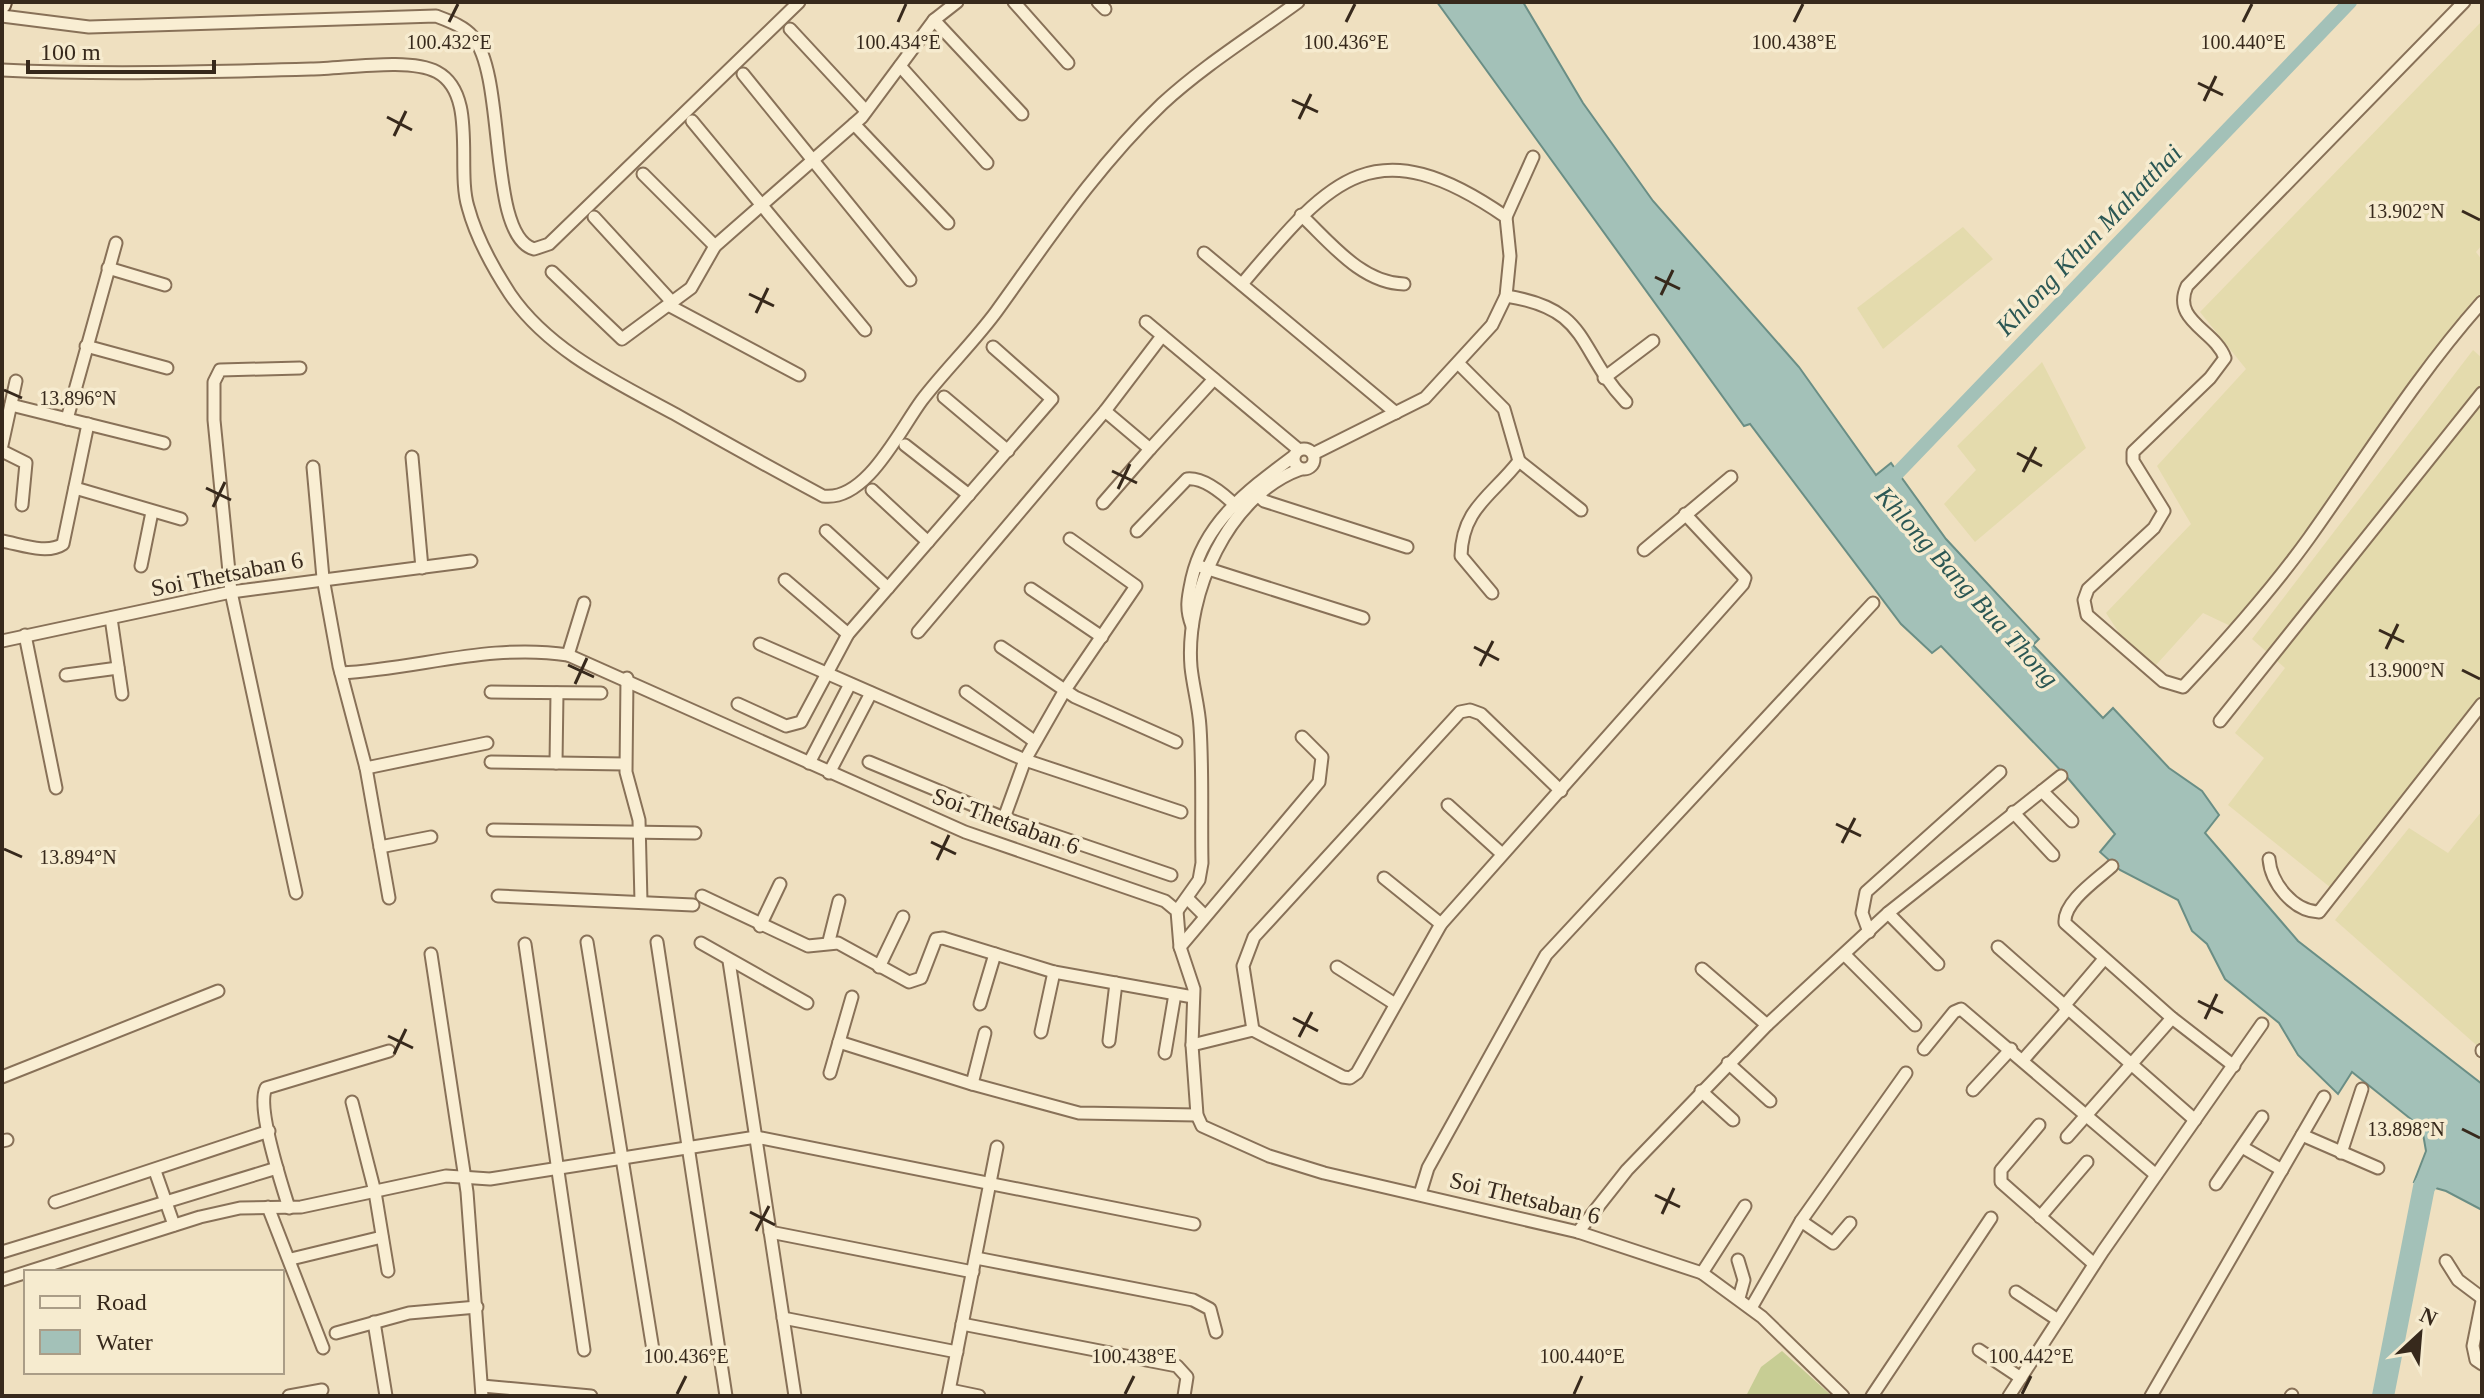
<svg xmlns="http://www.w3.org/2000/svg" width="2484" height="1398" font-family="'Times New Roman',serif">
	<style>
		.farmland { fill: #e4dbad }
		.green { fill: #c7cd94 }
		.water { fill: #a3c1b8; stroke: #6a8e85; stroke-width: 2 }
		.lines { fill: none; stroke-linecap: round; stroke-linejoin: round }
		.canal { stroke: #a3c1b8; stroke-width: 14 }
		.river { stroke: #a3c1b8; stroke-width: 22 }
		.minor-casing { stroke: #887158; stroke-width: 15 }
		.secondary-casing { stroke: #6a523b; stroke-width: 20 }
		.minor { stroke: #f9eed3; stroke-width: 11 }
		.secondary { stroke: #f9eed3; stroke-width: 16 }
		.ticks { fill: none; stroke: #37291c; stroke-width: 3 }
		.labels { text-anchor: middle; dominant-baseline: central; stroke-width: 7; stroke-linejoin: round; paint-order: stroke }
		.street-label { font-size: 24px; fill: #37291c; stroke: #f6ebcf }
		.water-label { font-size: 26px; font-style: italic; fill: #2b5754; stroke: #f6ebcf }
		.ticks-label { font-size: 20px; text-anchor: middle; fill: #37291c; stroke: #f6ebcf; stroke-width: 7; stroke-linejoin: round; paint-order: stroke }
	</style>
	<rect width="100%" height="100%" fill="#efe0c0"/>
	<!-- farmland -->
	<g class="farmland">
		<polygon points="2482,21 2482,245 2476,252 2482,260 2482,305 2241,631 2203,613 2147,675 2106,613 2191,524 2157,466 2246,369 2200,312"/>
		<polygon points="1963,227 1993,259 1883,349 1857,308"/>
		<polygon points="2473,350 2482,358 2482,707 2336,892 2228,805 2264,758 2235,733 2285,668 2252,639"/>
		<polygon points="2042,362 2086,448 1975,542 1944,504 1976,470 1957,446"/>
		<polygon points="2482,811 2482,1050 2335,920 2409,828 2448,853"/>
	</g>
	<!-- green -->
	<polygon class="green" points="1782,1351 1832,1396 1746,1396 1761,1367"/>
	<!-- water -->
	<polygon class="water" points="1437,2 1523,2 1583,103 1653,201 1799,367 1876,475 1891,463 1946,539 2039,639 2033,645 2103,718 2113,708 2169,768 2202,791 2219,815 2205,833 2298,941 2482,1084 2482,1210 2446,1191 2414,1182 2426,1151 2422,1128 2352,1072 2338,1094 2298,1055 2279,1023 2225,979 2207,944 2192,931 2178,900 2120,870 2100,852 2115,834 2067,777 1941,646 1932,653 1901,624 1750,424 1744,426"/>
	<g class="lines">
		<!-- canal -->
		<polyline class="canal" points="1885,486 2350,2"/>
		<!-- river -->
		<polyline class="river" points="2383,1396 2424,1187 2442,1159"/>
		<defs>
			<g id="minor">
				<polyline points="1014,2 1068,63"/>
				<polyline points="1098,2 1105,9"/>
				<path d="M2464 2 2187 286C2171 321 2215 330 2225 358L2210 378 2133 452V461L2164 511 2154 528 2088 589 2084 600 2087 615 2163 681 2183 687C2228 639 2271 591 2309 538 2366 458 2417 375 2482 302"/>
				<path d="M2 16 89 27 436 16C449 21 464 26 473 37 507 78 487 236 534 249L549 244 799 2"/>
				<polyline points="934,20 1022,114"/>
				<polyline points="790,29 866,111"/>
				<polyline points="900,66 987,163"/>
				<path d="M2 70C104 75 208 72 311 69 343 69 409 57 437 72 478 94 456 168 468 207 476 237 493 268 510 294 549 351 616 382 675 414 724 442 773 469 823 496 866 502 899 431 922 400 945 370 973 343 996 312 1048 240 1097 166 1162 104 1203 66 1253 35 1298 2"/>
				<polyline points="743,74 910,280"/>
				<polyline points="692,121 865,330"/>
				<polyline points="854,124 948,223"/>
				<polyline points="643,174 715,246"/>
				<path d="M1301 215C1330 242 1361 283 1404 284"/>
				<polyline points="594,217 672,302"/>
				<polyline points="1506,217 1533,157"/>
				<polyline points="1204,253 1396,413"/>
				<polyline points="108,268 165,285"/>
				<polyline points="552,272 622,339 691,288 715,246 862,117 934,20 957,2"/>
				<path d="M1242 284C1330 180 1373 125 1506 217L1510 256 1506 296 1492 325 1425 398 1313 454"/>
				<path d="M1506 296C1591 309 1576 349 1626 402"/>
				<polyline points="668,305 799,375"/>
				<polyline points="1146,322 1299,450"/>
				<polyline points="86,346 167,368"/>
				<path d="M1459 364 1504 409 1519 461C1492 496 1462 508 1461 556L1492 593"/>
				<polyline points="1604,378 1653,341"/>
				<polyline points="944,397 1008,451"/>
				<polyline points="11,405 164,443"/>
				<polyline points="1105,411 1150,449 1214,379"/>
				<polyline points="67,419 116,243"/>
				<polyline points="2,445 16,381"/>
				<polyline points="905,445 969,495"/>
				<circle cx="1304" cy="459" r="10"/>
				<polyline points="2,451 26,463 22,505"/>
				<polyline points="412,457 422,568"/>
				<polyline points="1519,461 1581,510"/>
				<polyline points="313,467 323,578 339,666 366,768 389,898"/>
				<polyline points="75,488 181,519"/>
				<polyline points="872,490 928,542"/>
				<polyline points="1254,491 1264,501 1407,547"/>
				<polyline points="1103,503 1150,449"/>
				<polyline points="826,531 888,588"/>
				<path d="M1137 531 1187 479C1205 477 1226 496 1239 509"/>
				<polyline points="1070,539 1136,586 1065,690 1025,760 1181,812"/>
				<path d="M2 541C20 544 47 555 63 544L88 424"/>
				<polyline points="1644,550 1731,477"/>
				<polyline points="141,566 152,512"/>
				<polyline points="1199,566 1363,618"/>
				<polyline points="785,580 848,634"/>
				<polyline points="1031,589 1102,637"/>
				<polyline points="111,618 122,694"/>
				<path d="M1192 626C1185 608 1188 597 1192 578 1205 521 1250 489 1294 456"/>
				<polyline points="918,632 1105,411 1162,336"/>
				<polyline points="25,635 56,788"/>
				<polyline points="2,641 231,592 471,561"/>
				<polyline points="760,644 1025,760 1004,818 869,762"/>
				<polyline points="1001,647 1075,697 1176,742"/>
				<polyline points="568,655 584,603"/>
				<path d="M341 673C418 669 490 643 568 655L965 832 1165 901 1177 911 1180 947 1194 989 1192 1045 1197 1115 1202 1126 1269 1156 1324 1173 1578 1232 1702 1273 1762 1317 1843 1396"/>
				<polyline points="66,675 118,668"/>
				<polyline points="627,678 626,772 639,820 641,902"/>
				<polyline points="491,692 601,693"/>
				<polyline points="966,692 1034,741"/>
				<polyline points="738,704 786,726 801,722 848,634 1052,399 993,347"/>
				<polyline points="2220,721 2482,393"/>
				<polyline points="491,762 625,764"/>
				<polyline points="556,763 557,693"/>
				<polyline points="809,763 850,684"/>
				<polyline points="366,768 487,743"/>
				<polyline points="829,773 871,693"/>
				<polyline points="2042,791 2072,821"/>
				<polyline points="1448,805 1501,853"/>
				<polyline points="2013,812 2053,855"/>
				<polyline points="1004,818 1171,875"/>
				<polyline points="493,830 695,833"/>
				<polyline points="380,847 431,837"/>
				<path d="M2269 859C2271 883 2293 911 2319 912L2482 704"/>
				<path d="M2112 866C2098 879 2063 902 2065 923L2172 1018 2234 1066"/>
				<polyline points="1384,878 1441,924"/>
				<polyline points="296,893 231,592 214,420 214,382 220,370 300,368"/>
				<polyline points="498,896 693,905"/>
				<polyline points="702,896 808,946 838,943 909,982 921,978 936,939 943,938 1054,972 1193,997"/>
				<polyline points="1187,898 1204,915"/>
				<path d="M1177 911 1199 880 1202 863C1201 818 1203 772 1200 727 1199 707 1193 687 1191 667 1185 594 1228 495 1301 469"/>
				<polyline points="1888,913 1938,964"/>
				<polyline points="760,926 780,884"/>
				<polyline points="1869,932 1862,913 1866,892 2000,772"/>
				<polyline points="829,941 839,901"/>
				<polyline points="587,942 653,1350"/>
				<polyline points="657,942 726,1396"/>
				<polyline points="701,943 807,1003"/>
				<polyline points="525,944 584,1350"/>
				<polyline points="1180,947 1319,782 1322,757 1302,737"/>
				<polyline points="1998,947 2195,1120"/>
				<polyline points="431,954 467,1192 482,1396"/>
				<polyline points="1846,956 1915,1025"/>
				<polyline points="729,961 795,1396"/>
				<polyline points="879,967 903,917"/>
				<polyline points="1337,967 1395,1004"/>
				<polyline points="1702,969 1767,1025"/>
				<polyline points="980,1004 995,954"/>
				<polyline points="2064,1006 2104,959"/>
				<polyline points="1253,1030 1243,966 1254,937 1460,712 1470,710 1481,714 1561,791"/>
				<polyline points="1041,1032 1054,972"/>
				<polyline points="1109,1041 1116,983"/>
				<polyline points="839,1042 972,1084 1079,1113 1197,1115"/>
				<polyline points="1192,1045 1253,1030 1343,1077 1350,1078 1357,1073 1441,924 1743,584 1745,578 1685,514"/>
				<polyline points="1924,1049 1954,1012 1961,1009 2156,1175"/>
				<polyline points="2482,1050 2482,1051"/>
				<polyline points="1165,1053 1175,994"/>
				<polyline points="2023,1060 2068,1009"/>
				<polyline points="1728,1063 1770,1101"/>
				<polyline points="830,1073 852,997"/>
				<polyline points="2,1077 218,991"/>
				<polyline points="972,1084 985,1033"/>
				<polyline points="1973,1090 2011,1049"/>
				<polyline points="1701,1091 1733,1120"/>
				<polyline points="352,1102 375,1192 388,1271"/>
				<polyline points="2039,1125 2001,1170 2001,1182 2094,1264"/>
				<polyline points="2302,1135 2378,1168"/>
				<polyline points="2067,1137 2172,1018"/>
				<polyline points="2,1141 7,1140"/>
				<polyline points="2242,1147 2282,1170"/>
				<polyline points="2341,1153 2362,1089"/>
				<polyline points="155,1171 174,1225"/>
				<polyline points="2216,1184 2262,1117"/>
				<polyline points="1420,1194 1428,1168 1546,955 1873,603"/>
				<polyline points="55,1202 269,1131"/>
				<polyline points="268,1207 323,1348"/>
				<path d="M289 1208C282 1185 256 1108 266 1088L389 1051"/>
				<polyline points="2040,1217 2087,1162"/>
				<polyline points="1801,1221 1833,1243 1850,1223"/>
				<polyline points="770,1232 973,1272"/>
				<polyline points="1578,1232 1627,1170 1767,1025 1888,913 2061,776"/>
				<polyline points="2,1252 277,1168"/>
				<polyline points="976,1258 1193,1300 1210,1309 1216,1332"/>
				<polyline points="291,1259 382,1237"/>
				<polyline points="1738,1260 1744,1280 1739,1298"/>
				<polyline points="2446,1261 2458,1280 2482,1298"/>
				<polyline points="1702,1273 1745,1206"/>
				<polyline points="2,1280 200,1217 240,1208 301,1207 446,1176 490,1179 756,1137 1194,1224"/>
				<polyline points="2016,1292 2058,1320"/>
				<polyline points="2482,1301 2473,1346 2476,1360 2482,1364"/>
				<polyline points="1751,1308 1801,1221 1906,1073"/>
				<polyline points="783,1318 957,1352"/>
				<polyline points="374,1322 386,1396"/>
				<polyline points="962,1324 1177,1366 1187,1377 1184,1396"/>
				<polyline points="336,1333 409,1313 477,1307"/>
				<polyline points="1979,1350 2021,1378"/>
				<polyline points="482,1386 591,1396"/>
				<polyline points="950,1390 979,1396"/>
				<polyline points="289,1396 322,1390"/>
				<polyline points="948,1396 997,1147"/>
				<polyline points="1872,1396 1991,1218"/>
				<polyline points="2009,1396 2103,1251 2262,1024"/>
				<polyline points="2151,1396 2324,1097"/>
				<polyline points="2291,1396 2292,1395"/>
			</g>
			<polyline id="secondary" points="2,5 3,2"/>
		</defs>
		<!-- minor casing -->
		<use href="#minor" class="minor-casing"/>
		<!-- secondary casing -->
		<use href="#secondary" class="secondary-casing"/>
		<!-- minor -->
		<use href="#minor" class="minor"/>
		<!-- secondary -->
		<use href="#secondary" class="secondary"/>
	</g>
	<!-- ticks -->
	<path class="ticks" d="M449 22 458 4M898 22 906 4M1346 22 1355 4M1794 22 1803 4M2243 22 2252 4M2198 83 2223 95M1292 100 1318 112M2204 101 2216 76M387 117 412 130M1299 119 1311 94M394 136 406 111M2462 211 2480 220M1655 277 1680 289M749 294 774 306M1661 295 1673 270M756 313 768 288M4 390 22 398M2017 453 2042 466M1112 471 1137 483M2023 472 2036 447M206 488 231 500M1118 489 1130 464M213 507 225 482M2379 630 2404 642M1474 647 1499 660M2386 649 2398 624M568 665 594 677M1480 666 1493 641M2462 670 2480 679M575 684 587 658M1836 824 1861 836M931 842 956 854M1842 843 1855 818M4 849 22 857M937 860 949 835M2198 1001 2223 1013M1293 1018 1318 1031M2205 1019 2217 994M388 1036 413 1048M1299 1037 1312 1012M394 1054 406 1029M2462 1129 2480 1138M1655 1195 1680 1207M750 1212 775 1225M1662 1214 1674 1188M756 1231 769 1206M677 1394 686 1376M1125 1394 1134 1376M1574 1394 1582 1376M2022 1394 2031 1376"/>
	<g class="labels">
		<!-- street labels -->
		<g class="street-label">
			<text transform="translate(227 574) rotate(-11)">Soi Thetsaban 6</text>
			<text transform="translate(1006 821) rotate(20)">Soi Thetsaban 6</text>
			<text transform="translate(1525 1198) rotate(14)">Soi Thetsaban 6</text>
		</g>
		<!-- water labels -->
		<g class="water-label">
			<text transform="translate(2089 240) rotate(-46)">Khlong Khun Mahatthai</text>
			<text transform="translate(1967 587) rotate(48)">Khlong Bang Bua Thong</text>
		</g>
	</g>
	<g class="ticks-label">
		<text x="449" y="49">100.432°E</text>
		<text x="898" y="49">100.434°E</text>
		<text x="1346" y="49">100.436°E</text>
		<text x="1794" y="49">100.438°E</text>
		<text x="2243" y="49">100.440°E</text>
		<text x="2406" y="218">13.902°N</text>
		<text x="78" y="405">13.896°N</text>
		<text x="2406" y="677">13.900°N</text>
		<text x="78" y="864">13.894°N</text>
		<text x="2406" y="1136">13.898°N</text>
		<text x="686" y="1363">100.436°E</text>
		<text x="1134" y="1363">100.438°E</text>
		<text x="1582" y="1363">100.440°E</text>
		<text x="2031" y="1363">100.442°E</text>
	</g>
	<!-- border -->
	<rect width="2484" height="1398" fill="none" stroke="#37291c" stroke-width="8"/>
	<!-- legend -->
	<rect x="24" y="1270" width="260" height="104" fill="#f6ebcf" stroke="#aa9d87" stroke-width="2"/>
	<rect x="40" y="1296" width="40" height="12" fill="#f9eed3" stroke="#aa9d87" stroke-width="2"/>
	<text x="96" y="1310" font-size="24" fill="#37291c">Road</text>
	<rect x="40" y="1330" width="40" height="24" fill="#a3c1b8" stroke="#aa9d87" stroke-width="2"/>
	<text x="96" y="1350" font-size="24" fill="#37291c">Water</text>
	<!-- north arrow -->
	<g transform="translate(2420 1334) rotate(26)" stroke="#f6ebcf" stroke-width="6" paint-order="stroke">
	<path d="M0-6L14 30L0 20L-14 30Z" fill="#37291c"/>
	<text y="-12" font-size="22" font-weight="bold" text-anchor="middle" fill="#37291c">N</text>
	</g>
	<!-- scale -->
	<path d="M28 60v12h186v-12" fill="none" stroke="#37291c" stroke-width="4"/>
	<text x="40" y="60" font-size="24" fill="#37291c" stroke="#f6ebcf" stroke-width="6" paint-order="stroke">100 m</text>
</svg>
